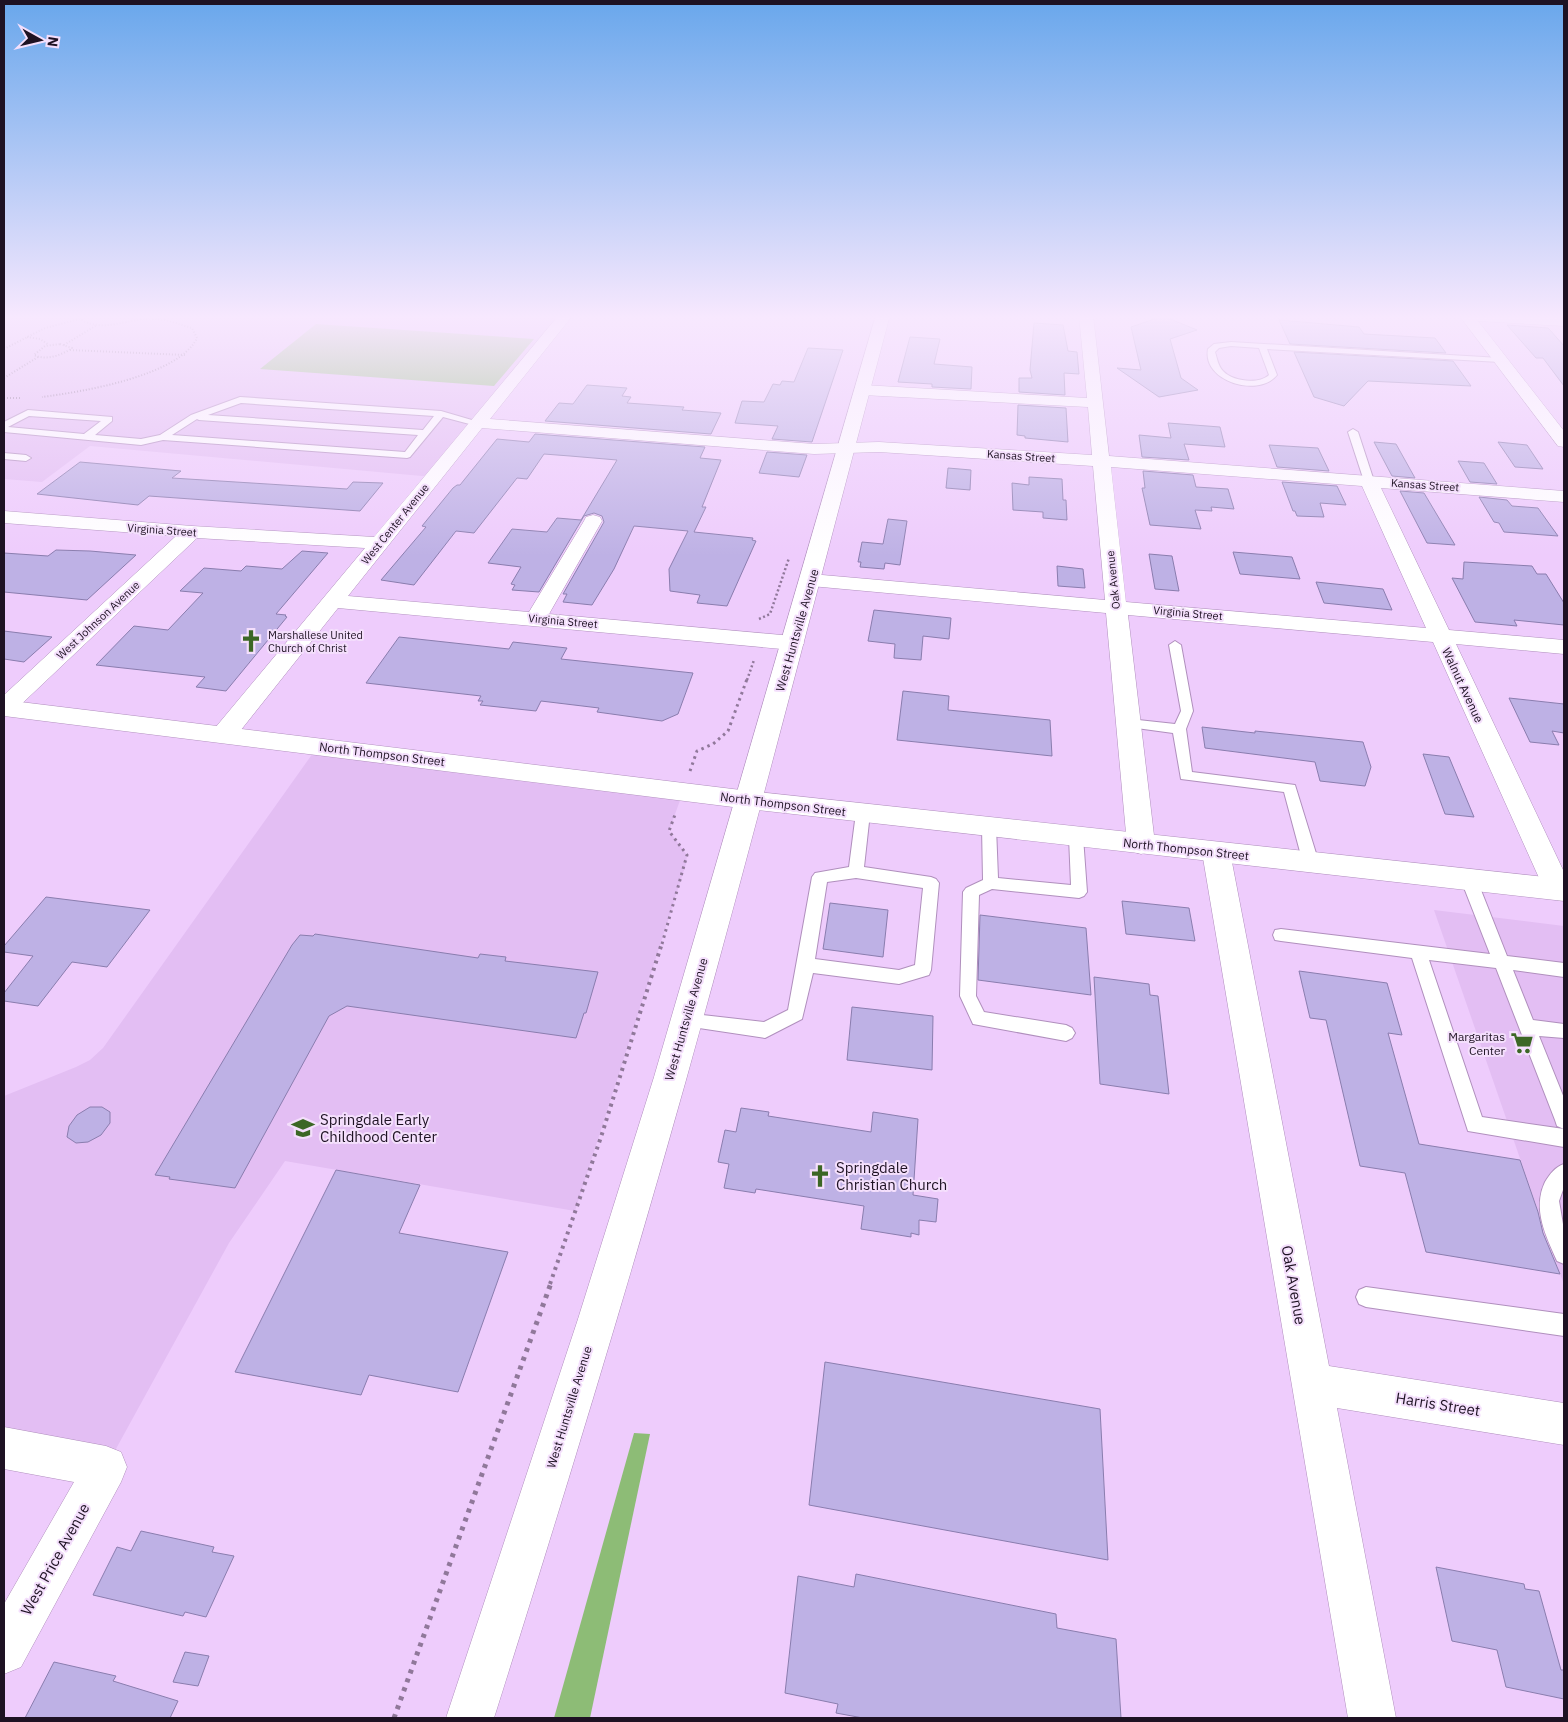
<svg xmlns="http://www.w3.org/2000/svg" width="1568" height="1722" font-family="'IBM Plex Sans',sans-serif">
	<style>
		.built { fill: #e3bef3 }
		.green { fill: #8dbc76 }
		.building { fill: #beb1e5; stroke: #8a7dae }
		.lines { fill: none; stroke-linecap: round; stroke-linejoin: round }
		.lane-casing { stroke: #b08fbd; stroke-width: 2 }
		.street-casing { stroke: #b08fbd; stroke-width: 1 }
		.secondary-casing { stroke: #b08fbd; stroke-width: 1 }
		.primary-casing { stroke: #b08fbd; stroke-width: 1 }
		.path-far4 { stroke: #90789a; stroke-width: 2; stroke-dasharray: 1 2; stroke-linecap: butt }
		.path-far3 { stroke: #90789a; stroke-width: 2.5; stroke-dasharray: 2 2.5; stroke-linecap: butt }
		.path-far2 { stroke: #90789a; stroke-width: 3; stroke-dasharray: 2.5 4; stroke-linecap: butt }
		.path-far1 { stroke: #90789a; stroke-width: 4; stroke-dasharray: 3 4.5; stroke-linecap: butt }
		.path { stroke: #90789a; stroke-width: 5; stroke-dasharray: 4 5.5; stroke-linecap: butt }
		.lane { fill: #fff; fill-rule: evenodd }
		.street { fill: #fff; fill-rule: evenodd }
		.secondary { fill: #fff; fill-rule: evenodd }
		.primary { fill: #fff; fill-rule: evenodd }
		.labels { text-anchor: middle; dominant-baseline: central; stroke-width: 4; stroke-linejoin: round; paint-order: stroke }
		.far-street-label { font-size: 11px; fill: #1e1223; stroke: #f4dffc }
		.far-poi-label { font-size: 11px; fill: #1e1223; stroke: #f4dffc; text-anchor: start }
		.street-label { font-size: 12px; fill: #1e1223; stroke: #f4dffc }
		.poi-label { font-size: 12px; fill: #1e1223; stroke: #f4dffc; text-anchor: end }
		.near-poi-label { font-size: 15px; fill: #1e1223; stroke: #f4dffc; text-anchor: start }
		.near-street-label { font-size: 15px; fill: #1e1223; stroke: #f4dffc }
	</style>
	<rect width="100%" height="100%" fill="#eeccfc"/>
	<!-- built -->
	<g class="built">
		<polygon points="4,315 566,315 433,477 90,446 42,482 4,479"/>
		<polygon points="318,746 683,792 669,831 687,855 686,864 575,1211 285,1161 229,1243 106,1467 4,1448 4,1096 76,1067 90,1060 103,1048"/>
		<polygon points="1434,910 1564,926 1564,1284 1560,1274"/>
	</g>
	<!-- green -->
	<g class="green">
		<polygon points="316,324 534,339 494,386 260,369"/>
		<polygon points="634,1433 650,1434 590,1718 554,1718"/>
	</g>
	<!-- building -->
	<g class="building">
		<polygon points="1163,316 1197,330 1170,339 1181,378 1198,390 1159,397 1117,368 1141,370 1131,327"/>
		<polygon points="1279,320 1359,327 1364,334 1435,338 1446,353 1290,344"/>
		<polygon points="1034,323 1063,325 1068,351 1077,352 1079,374 1064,373 1065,395 1019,392 1019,378 1032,378 1030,370"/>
		<polygon points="1507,325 1548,328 1550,330 1564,346 1564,386 1543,358 1536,358"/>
		<polygon points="910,337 940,339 934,364 972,367 971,389 932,387 932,384 898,382"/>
		<polygon points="808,348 843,350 812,442 772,439 778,426 735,423 742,401 764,402 773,384 780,385 782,381 794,382"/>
		<polygon points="1294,352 1453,361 1471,386 1368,381 1344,406 1314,397"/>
		<polygon points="587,385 627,388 622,396 631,397 627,403 684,407 682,410 721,413 711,434 545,421 559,403 573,404"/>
		<polygon points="1018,405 1066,408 1068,442 1025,438 1025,436 1017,435"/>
		<polygon points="1168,423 1220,427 1225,447 1184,444 1189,460 1142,457 1139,435 1171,438"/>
		<polygon points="535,434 705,447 700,458 721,460 702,507 706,507 694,532 753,538 752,540 756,541 727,606 697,603 700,595 670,591 669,569 688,531 634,526 614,569 592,605 563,602 567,594 563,594 604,522 602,516 594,513 584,516 539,592 512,590 515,585 511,584 521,567 488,563 512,529 547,532 557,518 581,520 617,460 570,456 544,454 527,479 517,478 474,533 456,531 414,585 381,580 426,527 422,526 453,488 457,485 460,485 497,439 529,442"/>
		<polygon points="1374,442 1396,444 1415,478 1392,476"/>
		<polygon points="1498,442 1527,445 1543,469 1515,467"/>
		<polygon points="1269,445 1318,448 1329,471 1277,467"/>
		<polygon points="767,452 807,455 799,477 759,473"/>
		<polygon points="1458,461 1484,463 1497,484 1470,482"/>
		<polygon points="80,462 181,471 172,478 347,489 353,482 383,483 360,511 149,496 138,505 37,494"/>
		<polygon points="948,468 971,470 970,490 946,488"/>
		<polygon points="1143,471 1193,475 1196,487 1228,489 1234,509 1211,507 1212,511 1195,510 1201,529 1150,525 1142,488 1145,488"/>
		<polygon points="1029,477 1062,479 1063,500 1066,500 1067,520 1043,518 1043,512 1013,510 1012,483 1029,485"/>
		<polygon points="1282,482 1337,486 1346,505 1320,503 1324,517 1297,516 1295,511 1293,511"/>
		<polygon points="1400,491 1424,493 1455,545 1427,543"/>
		<polygon points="1479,497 1507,500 1512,506 1538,508 1558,536 1504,532 1499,523 1494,522"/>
		<polygon points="888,519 907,521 900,565 885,563 884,569 860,567 861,562 858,562 862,542 883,544"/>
		<polygon points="56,550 90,551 136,555 87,600 4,592 4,553 48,556"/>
		<polygon points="302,551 328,553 276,614 286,615 285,616 287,617 226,691 196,687 205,677 96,665 134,626 168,630 203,593 180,591 204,568 241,571 246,566 282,569"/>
		<polygon points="1233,552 1292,557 1300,579 1240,574"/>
		<polygon points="1149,554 1172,556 1179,591 1155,589"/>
		<polygon points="1464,562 1532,566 1537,574 1546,574 1564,603 1564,625 1514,620 1517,626 1475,622 1452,578 1463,579"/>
		<polygon points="1057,566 1083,569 1085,588 1058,586"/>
		<polygon points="1316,582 1383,589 1392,610 1324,603"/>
		<polygon points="874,610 951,618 949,639 923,636 921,660 894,658 895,644 868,641"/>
		<polygon points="4,631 52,637 24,662 4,659"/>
		<polygon points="399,637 509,649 513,642 567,648 561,659 693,673 678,714 662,721 597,712 599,708 541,701 536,711 480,705 483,701 478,701 481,696 366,683"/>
		<polygon points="903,691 949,696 948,710 1050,720 1052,756 897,740"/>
		<polygon points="1509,698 1564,704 1564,733 1552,731 1559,745 1530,742"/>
		<polygon points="1202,727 1255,733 1255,731 1363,742 1371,767 1365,786 1320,781 1315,762 1205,748"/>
		<polygon points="1423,754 1449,757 1474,817 1445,814"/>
		<polygon points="46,897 150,910 107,967 72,962 38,1006 4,1001 4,993 33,956 4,952 4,946"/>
		<polygon points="1122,901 1189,908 1195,941 1126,934"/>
		<polygon points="830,903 888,910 883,957 823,949"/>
		<polygon points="980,915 1086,928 1091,995 978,980"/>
		<polygon points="315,934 478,958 480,954 506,957 505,961 598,972 586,1013 584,1013 576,1038 347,1006 329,1016 235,1188 169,1179 170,1177 155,1175 292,945 300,935 313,936"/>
		<polygon points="1299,971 1387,983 1402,1035 1388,1033 1419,1144 1520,1160 1538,1212 1543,1233 1560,1274 1426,1252 1405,1173 1360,1166 1326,1020 1310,1018"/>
		<polygon points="1094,977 1149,984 1150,995 1158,996 1169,1094 1100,1084"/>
		<polygon points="852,1007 933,1016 932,1070 847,1060"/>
		<polygon points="90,1107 102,1107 110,1112 110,1123 101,1135 88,1142 76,1143 67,1137 69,1126 77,1115"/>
		<polygon points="741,1108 769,1112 768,1116 871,1132 873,1112 918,1119 913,1195 938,1199 936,1222 919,1220 919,1235 911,1233 911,1237 861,1229 864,1206 756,1189 755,1193 724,1188 729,1164 718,1162 725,1130 736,1132"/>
		<polygon points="336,1170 420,1185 399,1233 508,1252 458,1392 369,1375 361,1395 235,1372"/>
		<polygon points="825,1362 1100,1409 1108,1560 809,1505"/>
		<polygon points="141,1531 214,1547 212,1552 234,1556 206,1617 185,1612 183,1616 93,1595 117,1547 131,1551"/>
		<polygon points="1436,1567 1524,1584 1525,1589 1539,1591 1561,1670 1564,1670 1564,1699 1506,1687 1497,1650 1452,1641"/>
		<polygon points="856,1574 1056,1614 1057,1628 1116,1639 1121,1718 863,1718 836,1713 838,1704 785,1693 798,1576 854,1587"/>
		<polygon points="185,1652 209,1656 198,1686 173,1682"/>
		<polygon points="54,1662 116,1676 113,1681 178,1701 170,1718 25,1718"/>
	</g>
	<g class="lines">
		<defs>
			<g id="lane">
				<path d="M1231 342 1500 358 1504 360 1500 362 1267 349 1277 375C1259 398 1202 382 1208 349L1214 344ZM1231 346 1259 348 1269 375C1258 385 1232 381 1223 371 1218 366 1217 358 1215 352L1219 348Z"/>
				<path d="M240 397 441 411 482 423 477 426 443 417 410 457 407 458 163 440 141 445 4 432V422L28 410 112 417V421L95 435 141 439 160 435 191 415ZM241 403 434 416 423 430 208 415ZM29 416 101 421 84 434 8 427ZM197 419 199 420 418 435 405 452 172 435Z"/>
				<polygon points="1353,429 1358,432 1374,481 1372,483 1366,483 1364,481 1348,432"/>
				<polygon points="4,453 26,455 31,458 26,461 4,459"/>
				<polygon points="1175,641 1181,645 1193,711 1186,729 1192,772 1295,785 1319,863 1316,867 1311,869 1306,867 1303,863 1284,792 1181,779 1173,733 1129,727 1122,723 1129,719 1175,724 1181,711 1169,645"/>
				<path d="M863 808 868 809 870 813 864 867 931 877 936 879 939 883 931 970 929 975 899 984 813 973 802 1019 765 1038 679 1025 676 1020 679 1015 685 1013 764 1022 788 1010 812 877 815 873 849 867 856 813 858 809ZM856 878 923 888 915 965 899 970 815 959 827 882Z"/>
				<polygon points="989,822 994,823 996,827 998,878 1071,885 1069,837 1071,833 1076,832 1081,833 1083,837 1087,892 1084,896 1079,898 992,889 979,895 976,996 984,1012 1066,1025 1072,1028 1075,1033 1072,1038 1066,1041 973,1024 960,996 963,892 966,888 983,880 982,827 984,823"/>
				<polygon points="1469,874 1474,876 1477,880 1507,956 1564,963 1564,977 1513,970 1533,1020 1564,1024 1564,1038 1539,1036 1564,1098 1564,1129 1557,1126 1555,1120 1496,968 1429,960 1482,1117 1564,1129 1564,1147 1468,1131 1412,958 1281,941 1275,940 1273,935 1275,930 1281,929 1490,954 1461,880 1464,876"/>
				<path d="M1564 1164V1187L1559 1201 1564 1230V1264L1557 1261C1546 1236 1532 1209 1545 1182 1550 1174 1555 1167 1564 1164Z"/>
				<polygon points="1366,1287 1564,1314 1564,1336 1366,1307 1359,1304 1356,1297 1359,1290"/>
			</g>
			<g id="street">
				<path d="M559 315H573L490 419 814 444 879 442 1092 455 1088 407 863 395 857 393 855 390 857 387 863 385 1087 398 1079 315H1093L1109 456 1564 491V502L1381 488 1449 630 1564 640V654L1456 644 1564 872V898L1558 900 1548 897 1544 889 1433 642 1128 615 1155 844 1151 851 1141 854 1131 851 1127 844 1106 613 811 586 804 584 801 580 804 576 811 574 1105 600 1093 466 879 452 814 454 482 428 348 596 529 612 584 521 586 517 593 515 600 517 602 521 549 614 793 636 801 638 804 643 801 648 793 650 338 608 233 740 224 742 215 740 212 734 215 728 365 548 197 538 12 713 4 716V695L176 536 4 523V511L192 526 374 537ZM1111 467 1362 486 1426 628 1126 602Z"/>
				<polygon points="1459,315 1520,315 1564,318 1564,326 1478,321 1564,431 1564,447 1558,446"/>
				<polygon points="1216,842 1226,845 1230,852 1329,1366 1564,1403 1564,1445 1337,1408 1396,1718 1348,1718 1202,852 1206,845"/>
				<polygon points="4,1427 106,1446 121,1452 127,1467 121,1482 21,1667 4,1674 4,1604 74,1482 4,1469"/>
			</g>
			<path id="secondary" d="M876 315H890C822 570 757 826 686 1080 626 1294 561 1506 494 1718H446L578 1319 654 1077Z"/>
			<polygon id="primary" points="4,700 749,791 1564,879 1564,901 749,809 4,716"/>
		</defs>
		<!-- lane casing -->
		<use href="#lane" class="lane-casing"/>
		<!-- street casing -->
		<use href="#street" class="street-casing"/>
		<!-- secondary casing -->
		<use href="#secondary" class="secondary-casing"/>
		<!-- primary casing -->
		<use href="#primary" class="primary-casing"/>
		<!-- path-far4 -->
		<g class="path-far4">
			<polyline points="27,337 40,339 49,345"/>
			<path d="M60 344 72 348C62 355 46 361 34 355L45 346Z"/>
			<polyline points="64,345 97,325"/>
			<path d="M4 349 45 328 80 319C103 333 125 319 150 319 164 318 178 324 192 328L197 338C179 376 81 392 42 397"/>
			<polyline points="70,350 185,355"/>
			<polyline points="4,378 38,357"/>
			<polyline points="4,398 21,398"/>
		</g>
		<!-- path-far3 -->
		<g class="path-far3">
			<polyline points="759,619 770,614 789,558"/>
			<polyline points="747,680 754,660"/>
		</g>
		<!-- path-far2 -->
		<g class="path-far2">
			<polyline points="690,771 697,751 713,744 728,731 747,679"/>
			<polyline points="662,944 687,855 669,831 676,812"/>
		</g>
		<!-- path-far1 -->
		<polyline class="path-far1" points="550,1284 601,1137 662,943"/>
		<!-- path -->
		<polyline class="path" points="394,1718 551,1283"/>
		<!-- lane -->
		<use href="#lane" class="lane"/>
		<!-- street -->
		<use href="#street" class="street"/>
		<!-- secondary -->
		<use href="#secondary" class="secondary"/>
		<!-- primary -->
		<use href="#primary" class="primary"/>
	</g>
	<!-- sky -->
	<linearGradient id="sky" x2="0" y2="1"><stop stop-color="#69a7ec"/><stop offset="0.57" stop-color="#f7e8fe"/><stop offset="1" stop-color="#f7e8fe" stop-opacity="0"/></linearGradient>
	<rect width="1568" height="556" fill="url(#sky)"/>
	<!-- icons -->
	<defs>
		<symbol id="church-bare" viewBox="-9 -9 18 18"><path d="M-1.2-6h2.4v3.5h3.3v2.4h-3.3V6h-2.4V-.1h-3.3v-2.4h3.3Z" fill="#3c6725" stroke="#f4dffc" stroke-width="2.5" paint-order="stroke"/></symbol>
		<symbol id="supermarket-bare" viewBox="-9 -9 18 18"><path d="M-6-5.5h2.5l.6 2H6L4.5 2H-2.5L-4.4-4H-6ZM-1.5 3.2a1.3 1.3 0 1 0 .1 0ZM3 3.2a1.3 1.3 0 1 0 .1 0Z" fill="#3c6725" stroke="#f4dffc" stroke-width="2.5" paint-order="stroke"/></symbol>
		<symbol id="school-bare" viewBox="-9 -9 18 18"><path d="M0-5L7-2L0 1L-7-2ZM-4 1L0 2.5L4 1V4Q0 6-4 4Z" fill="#3c6725" stroke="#f4dffc" stroke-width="2.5" paint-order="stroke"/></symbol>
	</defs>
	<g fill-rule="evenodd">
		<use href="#church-bare" x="235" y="625" width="32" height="32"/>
		<use href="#supermarket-bare" x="1506" y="1027" width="32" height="32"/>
		<use href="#school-bare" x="287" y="1112" width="32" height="32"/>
		<use href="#church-bare" x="804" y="1160" width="32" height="32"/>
	</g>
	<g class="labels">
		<!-- far-street labels -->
		<g class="far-street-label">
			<text transform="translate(1021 456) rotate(4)">Kansas Street</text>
			<text transform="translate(1425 485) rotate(4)">Kansas Street</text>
			<text transform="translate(395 524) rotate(-51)">West Center Avenue</text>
			<text transform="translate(162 530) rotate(4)">Virginia Street</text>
			<text transform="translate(1113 580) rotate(-96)">Oak Avenue</text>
			<text transform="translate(1188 613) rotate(5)">Virginia Street</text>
			<text transform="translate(98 620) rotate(-43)">West Johnson Avenue</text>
			<text transform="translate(563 621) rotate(5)">Virginia Street</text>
		</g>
		<!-- far-poi labels -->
		<g class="far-poi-label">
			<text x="268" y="635">Marshallese United<tspan x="268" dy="13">Church of Christ</tspan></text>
		</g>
		<!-- street labels -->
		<g class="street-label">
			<text transform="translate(797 630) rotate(-74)">West Huntsville Avenue</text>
			<text transform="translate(1463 685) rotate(65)">Walnut Avenue</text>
			<text transform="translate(382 754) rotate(7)">North Thompson Street</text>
			<text transform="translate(783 804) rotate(7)">North Thompson Street</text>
			<text transform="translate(1186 849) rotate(6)">North Thompson Street</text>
			<text transform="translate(686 1019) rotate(-74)">West Huntsville Avenue</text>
			<text transform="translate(569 1407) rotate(-73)">West Huntsville Avenue</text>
		</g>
		<!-- poi labels -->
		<g class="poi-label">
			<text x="1505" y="1036">Margaritas<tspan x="1505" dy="14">Center</tspan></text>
		</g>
		<!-- near-poi labels -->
		<g class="near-poi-label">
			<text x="320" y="1119">Springdale Early<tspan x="320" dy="17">Childhood Center</tspan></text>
			<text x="836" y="1167">Springdale<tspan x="836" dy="17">Christian Church</tspan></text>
		</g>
		<!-- near-street labels -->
		<g class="near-street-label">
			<text transform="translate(1294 1285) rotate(80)">Oak Avenue</text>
			<text transform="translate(1438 1404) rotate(9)">Harris Street</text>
			<text transform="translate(55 1559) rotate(-61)">West Price Avenue</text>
		</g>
	</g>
	<!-- border -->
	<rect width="1568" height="1722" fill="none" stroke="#1e1223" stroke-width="10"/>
	<!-- north arrow -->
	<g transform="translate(40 40) rotate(98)" stroke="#f4dffc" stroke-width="4" paint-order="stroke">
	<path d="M0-4L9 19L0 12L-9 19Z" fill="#1e1223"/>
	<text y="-8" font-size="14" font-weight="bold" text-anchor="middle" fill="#1e1223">N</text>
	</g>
</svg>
